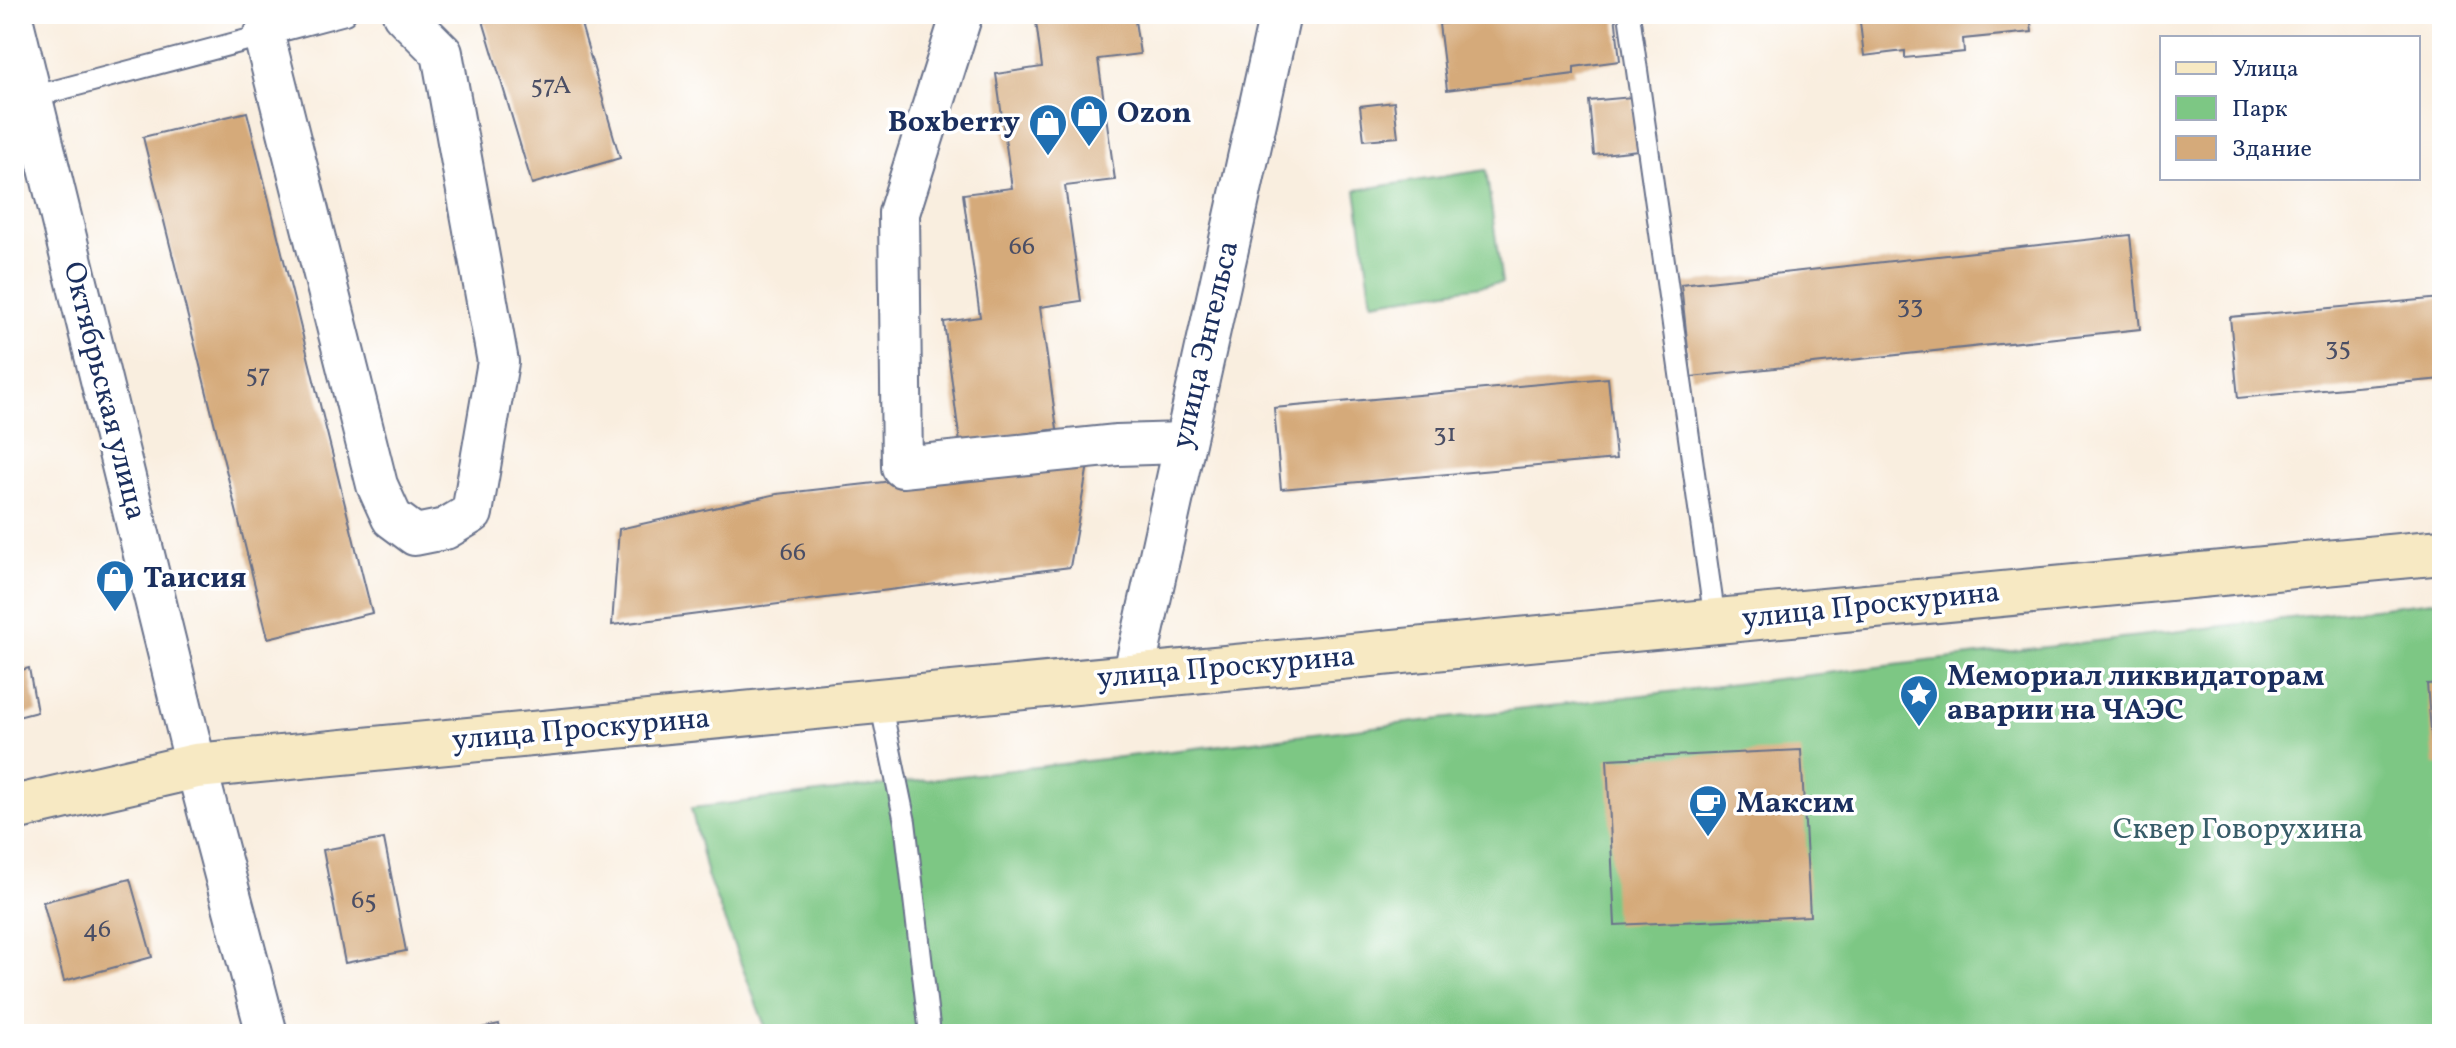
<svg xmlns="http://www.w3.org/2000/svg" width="2456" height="1048" font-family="Vollkorn,serif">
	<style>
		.green { fill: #7dc784; stroke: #4c7b71; stroke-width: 2 }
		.building { fill: #d5aa7a }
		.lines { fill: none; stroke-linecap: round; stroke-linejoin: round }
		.lane-casing { stroke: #69728b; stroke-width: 24 }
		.street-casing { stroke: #69728b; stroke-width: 44 }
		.secondary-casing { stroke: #69728b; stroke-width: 48 }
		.lane { stroke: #fff; stroke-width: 20 }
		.street { stroke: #fff; stroke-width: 40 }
		.secondary { stroke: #f7e9c3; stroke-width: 44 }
		.labels { text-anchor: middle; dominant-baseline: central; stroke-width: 7; stroke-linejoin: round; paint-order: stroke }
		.number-label { font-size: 26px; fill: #4a4e65 }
		.poi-label { font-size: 30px; font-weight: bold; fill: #1b2f5e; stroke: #fff; text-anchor: start }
		.street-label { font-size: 30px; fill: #1b2f5e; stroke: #fff }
		.park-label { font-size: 30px; fill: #385d69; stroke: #fff }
	</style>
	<rect width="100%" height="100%" fill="#fff"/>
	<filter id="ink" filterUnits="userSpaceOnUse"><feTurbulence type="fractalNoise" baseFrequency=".0125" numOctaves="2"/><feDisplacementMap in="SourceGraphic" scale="16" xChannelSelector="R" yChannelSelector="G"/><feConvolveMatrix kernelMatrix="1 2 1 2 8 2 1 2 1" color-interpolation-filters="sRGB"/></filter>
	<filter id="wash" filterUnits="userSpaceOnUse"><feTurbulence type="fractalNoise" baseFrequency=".006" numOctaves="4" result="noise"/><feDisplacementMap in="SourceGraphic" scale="32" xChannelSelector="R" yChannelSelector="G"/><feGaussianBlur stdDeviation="1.8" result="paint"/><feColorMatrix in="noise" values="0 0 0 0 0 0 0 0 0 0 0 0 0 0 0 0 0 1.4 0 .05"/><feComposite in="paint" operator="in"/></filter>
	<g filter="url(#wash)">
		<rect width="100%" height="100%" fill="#f9eedf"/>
		<!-- green -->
		<g class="green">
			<polygon points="1486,170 1502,283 1372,302 1356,190"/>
			<polygon points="2442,600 2442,1034 768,1034 707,875 691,808"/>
		</g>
		<g id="blocks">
			<!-- building -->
			<g class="building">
				<polygon points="481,14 578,14 620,158 532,184"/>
				<polygon points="1035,14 1134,14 1140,54 1098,59 1115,180 1065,186 1081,301 1040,307 1057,429 960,443 944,322 980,317 963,194 1012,188 996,74 1042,67"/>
				<polygon points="1464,14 1615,14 1620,61 1574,67 1574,74 1447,90 1439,24 1464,21"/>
				<polygon points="1859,14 2030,14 2032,32 1963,39 1964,52 1905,58 1905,51 1864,56"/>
				<polygon points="1632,97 1638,150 1594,155 1589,101"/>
				<polygon points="1394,102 1398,137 1364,140 1360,106"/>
				<polygon points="247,112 372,613 268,638 143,137"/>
				<polygon points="2130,235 2140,329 1691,377 1681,284"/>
				<polygon points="2442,298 2442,379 2238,398 2230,317"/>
				<polygon points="1608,378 1616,459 1281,489 1274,408"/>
				<polygon points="1089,459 1070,567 612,625 619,529 777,494"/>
				<polygon points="29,668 37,712 14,718 14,672"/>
				<polygon points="2442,683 2442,765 2434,765 2427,684"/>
				<polygon points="1801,750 1810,916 1615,925 1607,759"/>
				<polygon points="384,839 406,951 345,963 323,850"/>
				<polygon points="130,879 152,957 64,981 43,902"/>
				<polygon points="499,1024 501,1034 459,1034 459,1033"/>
			</g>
		</g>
	</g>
	<g filter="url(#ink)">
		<use href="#blocks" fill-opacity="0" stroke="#69728b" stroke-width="2"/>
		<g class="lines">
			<defs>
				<g id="lane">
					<polyline points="1629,14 1715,621"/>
					<polyline points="32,97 345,14"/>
					<polyline points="880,701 905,822 930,1034"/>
				</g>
				<g id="street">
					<polyline points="962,14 899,213 902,467 1117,445 1184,443"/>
					<polyline points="14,26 196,766 267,1034"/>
					<polyline points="264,36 377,485 392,518 415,535 445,529 472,513 498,362 442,53 403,14"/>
					<polyline points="1133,677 1280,14"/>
				</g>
				<polyline id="secondary" points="14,808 196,766 2442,552"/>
			</defs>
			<!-- lane casing -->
			<use href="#lane" class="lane-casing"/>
			<!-- street casing -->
			<use href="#street" class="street-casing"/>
			<!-- secondary casing -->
			<use href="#secondary" class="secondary-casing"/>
			<!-- lane -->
			<use href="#lane" class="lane"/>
			<!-- street -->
			<use href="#street" class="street"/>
			<!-- secondary -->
			<use href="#secondary" class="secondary"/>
		</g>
	</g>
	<!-- icons -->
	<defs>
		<symbol id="shop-pin" viewBox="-11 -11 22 30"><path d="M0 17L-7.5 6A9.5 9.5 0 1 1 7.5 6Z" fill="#1f6fb2" stroke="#fff"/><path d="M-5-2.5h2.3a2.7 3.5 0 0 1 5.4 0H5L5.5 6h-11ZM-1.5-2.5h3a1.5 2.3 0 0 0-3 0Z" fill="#fff"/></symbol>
		<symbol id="sight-pin" viewBox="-11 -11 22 30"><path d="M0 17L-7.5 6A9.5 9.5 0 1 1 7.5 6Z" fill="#1f6fb2" stroke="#fff"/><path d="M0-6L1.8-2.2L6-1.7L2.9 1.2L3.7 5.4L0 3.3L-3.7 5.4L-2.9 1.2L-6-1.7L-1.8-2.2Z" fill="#fff"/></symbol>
		<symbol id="cafe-pin" viewBox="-11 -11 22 30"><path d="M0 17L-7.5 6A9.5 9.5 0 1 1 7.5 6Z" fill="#1f6fb2" stroke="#fff"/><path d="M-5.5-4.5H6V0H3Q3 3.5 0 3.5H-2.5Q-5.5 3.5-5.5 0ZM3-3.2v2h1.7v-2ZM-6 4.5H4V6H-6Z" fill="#fff"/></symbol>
	</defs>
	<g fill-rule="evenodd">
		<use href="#shop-pin" x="1067" y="92" width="44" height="60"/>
		<use href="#shop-pin" x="1026" y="101" width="44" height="60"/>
		<use href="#shop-pin" x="93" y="557" width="44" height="60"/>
		<use href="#sight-pin" x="1897" y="672" width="44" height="60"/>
		<use href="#cafe-pin" x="1686" y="782" width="44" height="60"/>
	</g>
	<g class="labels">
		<!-- number labels -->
		<g class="number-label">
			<text x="551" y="86">57А</text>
			<text x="1022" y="247">66</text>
			<text x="1910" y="306">33</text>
			<text x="2338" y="348">35</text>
			<text x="258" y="375">57</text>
			<text x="1445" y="434">31</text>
			<text x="793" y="553">66</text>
			<text x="364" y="901">65</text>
			<text x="97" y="930">46</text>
		</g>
		<!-- poi labels -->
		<g class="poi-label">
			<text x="1117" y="114">Ozon</text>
			<text x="1020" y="123" text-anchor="end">Boxberry</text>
			<text x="143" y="579">Таисия</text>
			<text x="1947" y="677">Мемориал ликвидаторам<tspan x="1947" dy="34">аварии на ЧАЭС</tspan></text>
			<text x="1736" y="804">Максим</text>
		</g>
		<!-- street labels -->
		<g class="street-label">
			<text transform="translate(1206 345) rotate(-77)">улица Энгельса</text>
			<text transform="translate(104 391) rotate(76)">Октябрьская улица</text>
			<text transform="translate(1871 606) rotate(-6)">улица Проскурина</text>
			<text transform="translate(1226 668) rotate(-5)">улица Проскурина</text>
			<text transform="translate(581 730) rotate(-5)">улица Проскурина</text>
		</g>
		<!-- park labels -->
		<g class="park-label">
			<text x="2238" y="830">Сквер Говорухина</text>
		</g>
	</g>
	<!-- margin -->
	<rect width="2456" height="1048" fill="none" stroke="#fff" stroke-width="48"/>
	<!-- legend -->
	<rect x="2160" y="36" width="260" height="144" fill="#ffffff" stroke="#a4acbf" stroke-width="2"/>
	<rect x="2176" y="62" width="40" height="12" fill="#f7e9c3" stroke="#a4acbf" stroke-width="2"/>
	<text x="2232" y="76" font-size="24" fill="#1b2f5e">Улица</text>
	<rect x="2176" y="96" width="40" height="24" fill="#7dc784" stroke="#a4acbf" stroke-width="2"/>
	<text x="2232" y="116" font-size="24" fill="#1b2f5e">Парк</text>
	<rect x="2176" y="136" width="40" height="24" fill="#d5aa7a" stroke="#a4acbf" stroke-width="2"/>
	<text x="2232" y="156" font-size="24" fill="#1b2f5e">Здание</text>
</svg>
